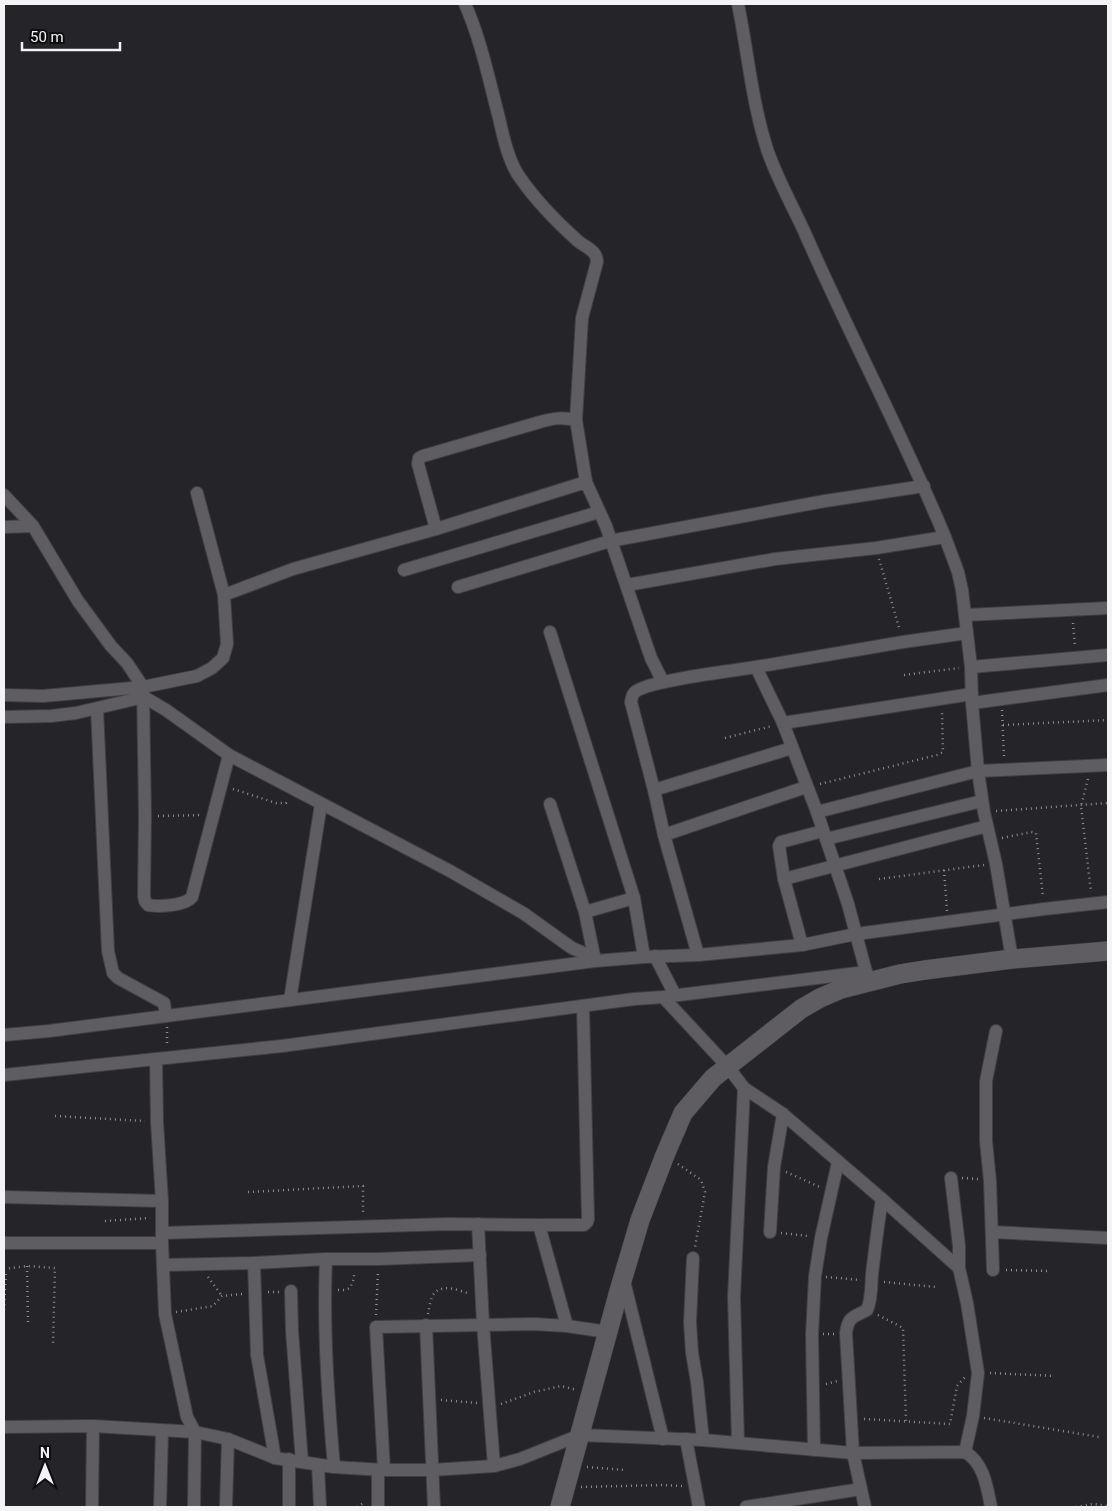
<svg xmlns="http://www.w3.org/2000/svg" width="1112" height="1511" font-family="Roboto,sans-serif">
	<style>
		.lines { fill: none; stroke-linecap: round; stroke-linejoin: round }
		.street-casing { stroke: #404043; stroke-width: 14 }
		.secondary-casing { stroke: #404043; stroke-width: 20 }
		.path { stroke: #8e8d91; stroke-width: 2.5; stroke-dasharray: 1 4; stroke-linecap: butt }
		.street { stroke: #5f5d62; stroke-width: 12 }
		.secondary { stroke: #5f5d62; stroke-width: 19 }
	</style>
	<rect width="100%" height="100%" fill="#252428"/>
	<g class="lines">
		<defs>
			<g id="street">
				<path d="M465 4C481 40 489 80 499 118 503 136 509 164 521 179 535 199 559 224 578 241 586 248 597 250 597 262L582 318 576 420"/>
				<path d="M738 4C748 53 752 104 768 152 778 180 792 205 804 231 849 334 902 433 945 537"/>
				<polyline points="197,493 224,595"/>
				<path d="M4 495 33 526 78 601 111 646 127 663 143 687 145 816 144 896 145 901 148 905C158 907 185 906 192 897L229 755 450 871 523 913 572 948 586 954 594 955"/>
				<polyline points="4,527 33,526"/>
				<path d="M436 529 418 464 419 458 423 456 540 422C555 418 562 417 576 420L586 482"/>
				<polyline points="404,570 599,512"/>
				<polyline points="627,585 775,559 876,548 945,537 958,572 962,590 971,667 972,703 978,771 984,812 996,864 1012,959"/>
				<polyline points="458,587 610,541 825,501 924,486"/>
				<polyline points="965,615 1108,608"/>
				<polyline points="550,632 634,898"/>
				<polyline points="971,667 1108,655"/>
				<polyline points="4,695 43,696 143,687 197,676 212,668 223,658 227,644 224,595 293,569 436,529 586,482 606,526 651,658 663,682"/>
				<polyline points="972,703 1108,685"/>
				<polyline points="97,709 108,951 113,973 118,978 164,1003 166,1016"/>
				<polyline points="4,717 51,716 76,713 144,697 166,710 229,755"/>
				<polyline points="783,723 972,694"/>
				<polyline points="654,790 792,748"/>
				<polyline points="550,804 585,912 595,961"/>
				<polyline points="817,812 978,771 1108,765"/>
				<polyline points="664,835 806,787"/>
				<polyline points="826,839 982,801"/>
				<polyline points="784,879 987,826"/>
				<polyline points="585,912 634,898 644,957 698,955 802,945 856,934 1044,909 1108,902"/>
				<polyline points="802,945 784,879 779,846 781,842 823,831"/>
				<path d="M698 955 664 835 654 790 631 702C632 698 632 694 635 692 649 680 734 671 756 667"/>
				<polyline points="655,956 675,995"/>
				<polyline points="868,979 848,904 817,812 783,723 756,667 903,642 967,633"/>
				<polyline points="663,997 728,1067 744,1088 783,1114 882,1199 959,1268"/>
				<polyline points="290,1000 321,804"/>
				<polyline points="4,1035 49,1031 595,961 644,957"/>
				<polyline points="4,1075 156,1059"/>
				<polyline points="951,1178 959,1246 959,1268 967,1303 978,1373 973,1416 965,1452"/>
				<polyline points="4,1197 162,1201"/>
				<polyline points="478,1224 483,1324 494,1466"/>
				<polyline points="539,1225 584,1225 587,1222 588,1219 583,1006"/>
				<polyline points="770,1232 774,1167 783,1114"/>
				<polyline points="992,1232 1108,1238"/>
				<polyline points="162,1233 448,1224 539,1225 567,1326"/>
				<polyline points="4,1243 162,1243"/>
				<polyline points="693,1258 690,1322 692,1353 697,1382 703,1440"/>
				<path d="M326 1259C323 1328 328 1398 334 1467"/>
				<polyline points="254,1263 257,1355 275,1458"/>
				<polyline points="163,1265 254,1263 326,1259 379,1259 480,1255"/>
				<polyline points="993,1270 990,1181 986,1141 986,1081 996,1031"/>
				<polyline points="624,1281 663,1439"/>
				<polyline points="291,1291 292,1331 302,1462"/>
				<polyline points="426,1325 434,1507"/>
				<path d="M4 1427 93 1426 195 1432 228 1439 275 1458 334 1467 384 1470H432L494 1466 520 1459 580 1435 703 1440 853 1453 965 1452C984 1463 987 1487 991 1507"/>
				<polyline points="686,1439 699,1507"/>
				<polyline points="738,1443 734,1297 744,1088"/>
				<polyline points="814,1450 812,1335 815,1276 821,1238 838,1162"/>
				<polyline points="289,1459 289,1507"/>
				<polyline points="318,1465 320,1507"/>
				<polyline points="378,1470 378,1507"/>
				<polyline points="384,1470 376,1327 534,1324 567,1326 608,1332"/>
				<polyline points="92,1507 93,1426"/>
				<polyline points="160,1507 162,1431"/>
				<polyline points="194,1507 195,1432 187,1417 165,1314 162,1243 162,1201 157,1122 156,1059 282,1046 634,999 663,997 866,972"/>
				<polyline points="226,1507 228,1439"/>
				<polyline points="746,1507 861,1489"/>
				<path d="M865 1507 853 1453 846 1333C848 1316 854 1317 867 1310 872 1298 871 1287 872 1274 875 1249 878 1224 882 1199"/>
			</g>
			<polyline id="secondary" points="560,1507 619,1291 640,1220 665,1155 683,1113 713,1078 801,1009 820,998 841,989 900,974 925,970 1012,959 1108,951"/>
		</defs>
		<!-- street casing -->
		<use href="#street" class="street-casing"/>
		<!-- secondary casing -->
		<use href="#secondary" class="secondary-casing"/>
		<!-- path -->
		<g class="path">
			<polyline points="879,559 900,631"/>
			<polyline points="1073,623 1075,647"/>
			<polyline points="904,675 959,668"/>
			<polyline points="1002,710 1004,757"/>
			<polyline points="1003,725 1108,720"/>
			<polyline points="725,738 772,726"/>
			<polyline points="1088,779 1081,806 1091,892"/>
			<polyline points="820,784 937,755 943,752 942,710"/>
			<polyline points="233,789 276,803 286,803 288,799"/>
			<polyline points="996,811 1108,803"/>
			<polyline points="158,816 202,815"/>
			<polyline points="1002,838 1031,832 1036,833 1043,897"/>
			<polyline points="944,870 947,911"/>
			<polyline points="879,879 984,865"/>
			<polyline points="167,1027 167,1047"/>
			<polyline points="55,1116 145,1121"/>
			<polyline points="678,1164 701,1180 705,1192 695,1247"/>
			<polyline points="786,1172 820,1187"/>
			<polyline points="962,1178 979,1179"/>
			<polyline points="248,1192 363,1186 363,1215"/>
			<polyline points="105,1221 150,1218"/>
			<polyline points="781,1233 808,1236"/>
			<polyline points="27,1266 28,1322"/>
			<polyline points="4,1269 27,1266 55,1268 53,1345"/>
			<polyline points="1006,1270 1049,1271"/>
			<polyline points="208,1277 222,1296"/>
			<polyline points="826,1277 861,1280"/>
			<polyline points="884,1282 936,1287"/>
			<polyline points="338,1290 345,1290 350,1288 354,1279 354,1272"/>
			<polyline points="268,1292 280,1292"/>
			<polyline points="4,1310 6,1270"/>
			<polyline points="176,1312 213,1306 222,1296 242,1294"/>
			<path d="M428 1314C429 1309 430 1302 432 1297 439 1282 458 1290 470 1294"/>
			<polyline points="376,1315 378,1271"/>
			<polyline points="878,1315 903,1328 906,1421"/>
			<polyline points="823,1334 835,1334"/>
			<polyline points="990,1373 1055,1376"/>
			<polyline points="826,1384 838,1381"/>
			<polyline points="441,1400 478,1403"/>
			<polyline points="501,1404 534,1392 561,1386 577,1390"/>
			<polyline points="984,1418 1099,1437"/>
			<polyline points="864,1419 950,1424 957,1386 965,1377"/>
			<polyline points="587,1467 625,1470"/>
			<polyline points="581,1487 662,1485 683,1486"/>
			<polyline points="357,1507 365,1502"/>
			<polyline points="1076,1507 1093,1504 1108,1506"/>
		</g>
		<!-- street -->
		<use href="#street" class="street"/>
		<!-- secondary -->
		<use href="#secondary" class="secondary"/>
	</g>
	<!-- border -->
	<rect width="1112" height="1511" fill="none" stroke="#f3f3f6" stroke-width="10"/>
	<!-- north arrow -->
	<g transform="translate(45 1466)" stroke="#0e0d0f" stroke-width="4" paint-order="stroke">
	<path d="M0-4L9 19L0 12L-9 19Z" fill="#f3f3f6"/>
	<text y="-8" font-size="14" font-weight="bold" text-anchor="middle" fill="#f3f3f6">N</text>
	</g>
	<!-- scale -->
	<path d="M22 42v8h98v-8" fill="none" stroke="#f3f3f6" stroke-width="2.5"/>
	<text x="30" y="42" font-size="15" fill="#f3f3f6" stroke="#0e0d0f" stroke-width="4" paint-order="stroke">50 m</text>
</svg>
